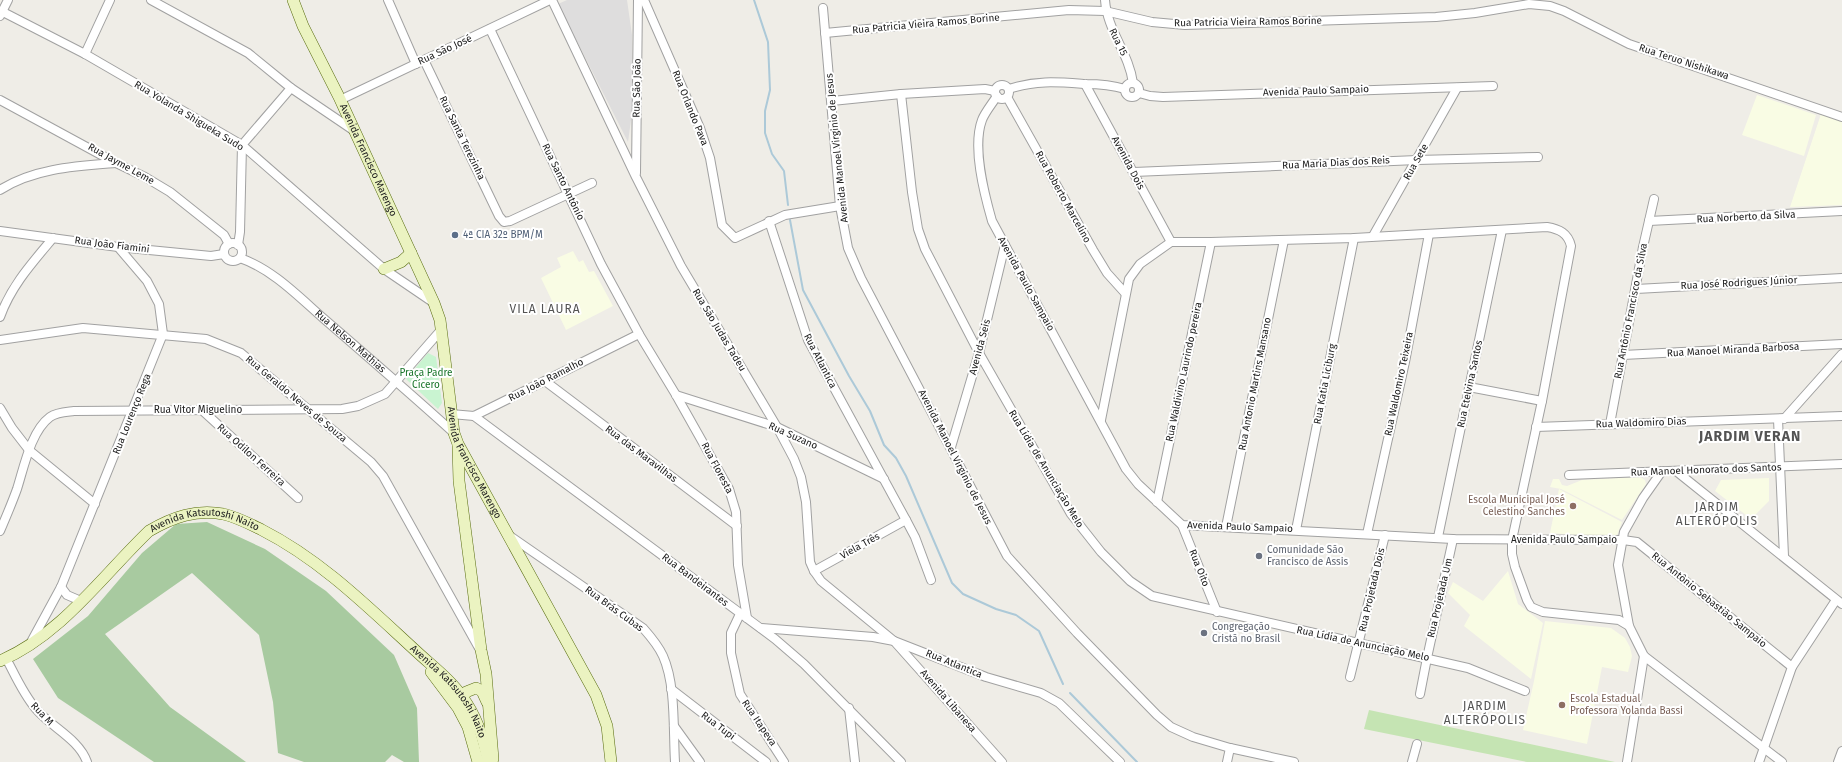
<svg xmlns="http://www.w3.org/2000/svg" width="1842" height="762" font-family="'Fira Sans',sans-serif">
	<style>
		.residential { fill: #dedddd }
		.education { fill: #f9fce4 }
		.grass { fill: #c5e4b3 }
		.forest { fill: #a8caa0 }
		.park { fill: #c9f4d1 }
		.lines { fill: none; stroke-linecap: round; stroke-linejoin: round }
		.stream { stroke: #acc9d8; stroke-width: 2 }
		.street-casing { stroke: #a1a1a1; stroke-width: 10 }
		.secondary-casing { stroke: #596d11; stroke-width: 12 }
		.street { stroke: #fff; stroke-width: 8 }
		.secondary { stroke: #ebf3c1; stroke-width: 11 }
		.service-dot { fill: #5c6f8a; stroke: #fff; stroke-width: 1.5 }
		.education-dot { fill: #8d6e63; stroke: #fff; stroke-width: 1.5 }
		.worship-dot { fill: #6b7280; stroke: #fff; stroke-width: 1.5 }
		.labels { text-anchor: middle; dominant-baseline: central; stroke-width: 4; stroke-linejoin: round; paint-order: stroke }
		.street-label { font-size: 10px; fill: #202020; stroke: #fff }
		.service-label { font-size: 10px; fill: #4e5e75; stroke: #fff; text-anchor: start }
		.park-label { font-size: 10px; fill: #187429; stroke: #fff }
		.education-label { font-size: 10px; fill: #785e54; stroke: #fff; text-anchor: end }
		.worship-label { font-size: 10px; fill: #5b616d; stroke: #fff; text-anchor: start }
		.quarter-label { font-size: 12px; letter-spacing: 1px; fill: #535353; stroke: #fff }
		.district-label { font-size: 14px; font-weight: bold; letter-spacing: 1px; fill: #535353; stroke: #fff }
	</style>
	<rect width="100%" height="100%" fill="#efede7"/>
	<!-- residential -->
	<polygon class="residential" points="567,0 627,0 632,35 632,113 628,142 558,4"/>
	<!-- education -->
	<g class="education">
		<polygon points="1757,95 1816,115 1804,156 1742,135"/>
		<polygon points="1821,114 1842,121 1842,205 1790,207"/>
		<polygon points="573,251 579,262 583,260 589,272 594,271 613,306 566,330 541,278 561,267 557,258"/>
		<polygon points="1640,477 1645,480 1646,484 1622,520 1561,489 1550,487 1553,479 1559,479 1562,485 1567,486 1582,480"/>
		<polygon points="1769,478 1769,501 1751,519 1715,491 1721,480"/>
		<polygon points="1559,489 1622,522 1616,538 1550,533"/>
		<polygon points="1508,571 1518,604 1543,623 1531,679 1464,626 1470,615 1448,593 1453,582 1483,601"/>
		<polygon points="1545,621 1611,628 1625,638 1630,647 1632,656 1628,672 1602,667 1587,744 1523,730 1534,681"/>
	</g>
	<!-- grass -->
	<polygon class="grass" points="1369,710 1615,762 1527,762 1364,729"/>
	<!-- forest -->
	<polygon class="forest" points="207,522 265,549 326,591 394,655 417,708 419,762 404,762 392,755 385,762 304,762 278,753 273,702 259,635 192,573 105,634 170,707 246,762 154,762 58,698 33,659 88,616 142,553 176,524"/>
	<!-- park -->
	<polygon class="park" points="428,353 436,357 442,403 438,409 406,379"/>
	<g class="lines">
		<!-- stream -->
		<g class="stream">
			<polyline points="754,0 768,42 770,90 765,111 765,133 772,154 784,171 788,205"/>
			<polyline points="790,220 803,290 849,376 870,411 884,445 896,458 906,476 952,583 963,594 996,609 1016,615 1039,631 1063,684"/>
			<polyline points="1070,693 1137,762"/>
		</g>
		<defs>
			<g id="street">
				<polyline points="151,0 248,53 291,88 353,130"/>
				<polyline points="388,0 416,64"/>
				<polyline points="552,0 636,177 681,266 777,427 794,459 801,477 806,502 810,562 814,571 821,581 894,641 1002,762"/>
				<polyline points="644,0 700,128 710,158 722,225 735,238 785,215 840,206"/>
				<path d="M1105 0C1107 30 1129 53 1133 83"/>
				<polyline points="823,8 840,206 848,248 861,278 1007,556 1077,633 1157,715 1171,727 1193,737 1230,748 1294,762"/>
				<polyline points="3,12 85,54 242,145 384,269 434,303"/>
				<polyline points="0,16 8,0"/>
				<polyline points="490,29 601,264 639,334 676,395 729,489 736,512 738,565 747,618"/>
				<polyline points="825,33 1069,10 1105,11 1152,22 1185,25 1436,17 1475,13 1529,4 1550,6 1564,11 1629,44 1842,117"/>
				<polyline points="85,54 110,0"/>
				<polyline points="424,60 499,216 504,222 510,221 592,183"/>
				<circle cx="1132" cy="90" r="7"/>
				<polyline points="1085,84 1171,242"/>
				<circle cx="1002" cy="92" r="7"/>
				<path d="M1009 89C1036 80 1057 82 1085 84 1099 84 1112 85 1125 89"/>
				<polyline points="1139,93 1150,96 1163,97 1493,86"/>
				<polyline points="901,94 912,192 918,229 925,249 979,353 1071,514 1101,552 1130,581 1152,596 1468,668 1525,691"/>
				<path d="M997 96C992 104 985 112 982 120 972 147 984 193 992 221L1126 469 1138 484 1182 525 1453 539 1623 540 1637 542 1792 667"/>
				<polyline points="1007,97 1093,250 1107,273 1125,293"/>
				<polyline points="0,100 116,163 145,177 170,192 224,235 229,244"/>
				<polyline points="340,100 550,0"/>
				<polyline points="832,101 901,94 985,89 995,91"/>
				<polyline points="1134,172 1417,160 1538,157"/>
				<polyline points="636,173 638,0"/>
				<path d="M0 190C34 168 78 166 116 163"/>
				<polyline points="769,221 808,340 906,520 915,537 931,580"/>
				<polyline points="1649,221 1842,211"/>
				<polyline points="0,231 118,247 211,256 224,254"/>
				<polyline points="1373,236 1457,88"/>
				<circle cx="233" cy="252" r="9"/>
				<polyline points="238,245 240,232 242,145 291,88"/>
				<path id="s1" d="M240 258C272 269 298 296 323 318 367 356 411 394 454 433"/>
				<polyline points="1636,289 1842,278"/>
				<path d="M0 317C11 286 32 263 53 238"/>
				<polyline points="0,340 83,328 206,339 241,353 371,462 383,476 479,648"/>
				<polyline points="1623,355 1842,344"/>
				<polyline points="545,381 737,526"/>
				<polyline points="1469,387 1542,401"/>
				<polyline points="676,395 777,427 884,479"/>
				<polyline points="0,408 12,428 29,450 95,504"/>
				<polyline points="203,411 298,498"/>
				<polyline points="451,414 474,416 639,334"/>
				<polyline points="474,416 775,639 804,664 901,762"/>
				<polyline points="1778,419 1784,556"/>
				<polyline points="1784,419 1842,354"/>
				<path d="M1101 420 1129 279 1140 264 1171 242H1211L1354 238 1547 227C1559 229 1568 233 1571 246L1542 401 1512 540V554L1515 567 1527 600 1531 607 1543 612 1619 620 1629 626"/>
				<polyline points="1610,424 1643,247 1654,199"/>
				<polyline points="1536,427 1842,416"/>
				<polyline points="951,447 979,353 1005,245"/>
				<polyline points="1662,471 1643,498 1624,532 1618,565 1629,626 1644,656 1782,762"/>
				<polyline points="1676,471 1842,604"/>
				<polyline points="1569,475 1842,464"/>
				<polyline points="1157,502 1211,242"/>
				<polyline points="1182,525 1217,612"/>
				<polyline points="1226,527 1284,240"/>
				<polyline points="1296,530 1354,238"/>
				<path d="M0 531C6 517 12 503 17 489 24 467 31 431 50 417 57 412 66 412 74 411L342 409 358 406 385 394 441 330"/>
				<polyline points="1367,534 1405,362 1429,234"/>
				<path d="M510 536 643 628C651 637 658 645 663 656 676 685 673 729 675 762"/>
				<polyline points="1438,537 1502,230"/>
				<polyline points="814,571 906,520"/>
				<polyline points="61,587 67,595 81,601"/>
				<polyline points="740,614 731,633 731,653 740,694 784,762"/>
				<polyline points="761,628 873,637 894,641 986,677 1041,693 1059,703 1120,762"/>
				<polyline points="30,644 61,587 163,334 159,304 147,281 118,247"/>
				<path d="M6 658C15 675 23 694 36 709 51 727 79 739 87 762"/>
				<polyline points="1350,677 1385,535"/>
				<polyline points="671,689 766,762"/>
				<polyline points="1420,694 1427,658 1453,539"/>
				<polyline points="849,708 855,762"/>
				<polyline points="674,726 700,762"/>
				<polyline points="1227,762 1230,748"/>
				<polyline points="1412,762 1417,744"/>
				<polyline points="1627,762 1644,656"/>
				<polyline points="1759,762 1792,667 1836,600"/>
				<polyline points="1838,762 1842,751"/>
			</g>
			<g id="secondary">
				<path id="s2" d="M293 0 303 26 339 97 434 303 440 320 454 433 458 444 596 695 607 726 611 762"/>
				<polyline points="384,269 401,262 411,253"/>
				<polyline points="458,446 459,481 481,650 486,674 493,759"/>
				<path id="s3" d="M0 661C61 635 102 576 149 531 173 517 196 509 223 514 237 517 250 524 262 530 321 560 368 607 416 651 432 666 451 680 463 698 477 717 484 739 488 762"/>
				<polyline points="431,672 458,708 468,727 478,762"/>
				<polyline points="461,701 466,692 476,688 482,691 487,702"/>
			</g>
		</defs>
		<!-- street casing -->
		<use href="#street" class="street-casing"/>
		<!-- secondary casing -->
		<use href="#secondary" class="secondary-casing"/>
		<!-- street -->
		<use href="#street" class="street"/>
		<!-- secondary -->
		<use href="#secondary" class="secondary"/>
	</g>
	<!-- markers -->
	<circle class="service-dot" cx="455" cy="235" r="4"/>
	<g class="education-dot">
		<circle cx="1573" cy="506" r="4"/>
		<circle cx="1562" cy="705" r="4"/>
	</g>
	<g class="worship-dot">
		<circle cx="1259" cy="556" r="4"/>
		<circle cx="1204" cy="633" r="4"/>
	</g>
	<g class="labels">
		<!-- street labels -->
		<g class="street-label">
			<text transform="translate(1248 22) rotate(-1)">Rua Patricia Vieira Ramos Borine</text>
			<text transform="translate(926 24) rotate(-5)">Rua Patricia Vieira Ramos Borine</text>
			<text transform="translate(1118 42) rotate(64)">Rua 15</text>
			<text transform="translate(445 50) rotate(-25)">Rua São José</text>
			<text transform="translate(1684 62) rotate(18)">Rua Teruo Nishikawa</text>
			<text transform="translate(637 88) rotate(-89)">Rua São João</text>
			<text transform="translate(1316 91) rotate(-2)">Avenida Paulo Sampaio</text>
			<text transform="translate(690 108) rotate(68)">Rua Orlando Pava</text>
			<text transform="translate(189 116) rotate(31)">Rua Yolanda Shigueka Sudo</text>
			<text transform="translate(462 138) rotate(64)">Rua Santa Terezinha</text>
			<text transform="translate(837 148) rotate(-96)">Avenida Manoel Virginio de Jesus</text>
			<text stroke="none"><textPath href="#s2" startOffset="177">Avenida Francisco Marengo</textPath></text>
			<text transform="translate(1416 162) rotate(-60)">Rua Sete</text>
			<text transform="translate(1128 163) rotate(62)">Avenida Dois</text>
			<text transform="translate(1336 163) rotate(-3)">Rua Maria Dias dos Reis</text>
			<text transform="translate(121 164) rotate(29)">Rua Jayme Leme</text>
			<text transform="translate(563 182) rotate(64)">Rua Santo Antônio</text>
			<text transform="translate(1063 197) rotate(61)">Rua Roberto Marcelino</text>
			<text transform="translate(1746 217) rotate(-3)">Rua Norberto da Silva</text>
			<text transform="translate(112 245) rotate(7)">Rua João Fiamini</text>
			<text transform="translate(1739 283) rotate(-3)">Rua José Rodrigues Júnior</text>
			<text transform="translate(1026 284) rotate(61)">Avenida Paulo Sampaio</text>
			<text transform="translate(1631 311) rotate(-79)">Rua Antônio Francisco da Silva</text>
			<text transform="translate(719 330) rotate(59)">Rua São Judas Tadeu</text>
			<text stroke="none"><textPath href="#s1" startOffset="139">Rua Nelson Mathias</textPath></text>
			<text transform="translate(980 347) rotate(-75)">Avenida Seis</text>
			<text transform="translate(1733 350) rotate(-3)">Rua Manoel Miranda Barbosa</text>
			<text transform="translate(820 361) rotate(63)">Rua Atlantica</text>
			<text transform="translate(1184 372) rotate(-78)">Rua Waldivino Laurindo pereira</text>
			<text transform="translate(546 380) rotate(-27)">Rua João Ramalho</text>
			<text transform="translate(1255 384) rotate(-79)">Rua Antonio Martins Mansano</text>
			<text transform="translate(1325 384) rotate(-79)">Rua Katia Liciburg</text>
			<text transform="translate(1399 384) rotate(-78)">Rua Waldomiro Teixeira</text>
			<text transform="translate(1470 384) rotate(-78)">Rua Etelvina Santos</text>
			<text transform="translate(296 399) rotate(40)">Rua Geraldo Neves de Souza</text>
			<text x="198" y="410">Rua Vitor Miguelino</text>
			<text transform="translate(132 414) rotate(-68)">Rua Lourenço Rega</text>
			<text transform="translate(1641 423) rotate(-2)">Rua Waldomiro Dias</text>
			<text transform="translate(793 436) rotate(24)">Rua Suzano</text>
			<text transform="translate(641 454) rotate(37)">Rua das Maravilhas</text>
			<text transform="translate(251 455) rotate(42)">Rua Odilon Ferreira</text>
			<text transform="translate(955 457) rotate(63)">Avenida Manoel Virginio de Jesus</text>
			<text stroke="none"><textPath href="#s2" startOffset="501">Avenida Francisco Marengo</textPath></text>
			<text transform="translate(717 468) rotate(62)">Rua Floresta</text>
			<text transform="translate(1046 469) rotate(59)">Rua Lídia de Anunciação Melo</text>
			<text transform="translate(1706 470) rotate(-2)">Rua Manoel Honorato dos Santos</text>
			<text transform="translate(1240 527) rotate(2)">Avenida Paulo Sampaio</text>
			<text stroke="none"><textPath href="#s3" startOffset="258">Avenida Katsutoshi Naito</textPath></text>
			<text x="1564" y="540">Avenida Paulo Sampaio</text>
			<text transform="translate(860 546) rotate(-29)">Viela Três</text>
			<text transform="translate(1199 568) rotate(68)">Rua Oito</text>
			<text transform="translate(695 580) rotate(37)">Rua Bandeirantes</text>
			<text transform="translate(1372 590) rotate(-77)">Rua Projetada Dois</text>
			<text transform="translate(1440 598) rotate(-77)">Rua Projetada Um</text>
			<text transform="translate(1709 600) rotate(39)">Rua Antônio Sebastião Sampaio</text>
			<text transform="translate(614 609) rotate(36)">Rua Brás Cubas</text>
			<text transform="translate(1363 644) rotate(12)">Rua Lídia de Anunciação Melo</text>
			<text transform="translate(954 664) rotate(22)">Rua Atlantica</text>
			<text transform="translate(948 701) rotate(49)">Avenida Libanesa</text>
			<text stroke="none"><textPath href="#s3" startOffset="568">Avenida Katisutoshi Naito</textPath></text>
			<text transform="translate(42 714) rotate(46)">Rua M</text>
			<text transform="translate(759 723) rotate(56)">Rua Itapeva</text>
			<text transform="translate(718 726) rotate(37)">Rua Tupi</text>
		</g>
		<!-- service labels -->
		<g class="service-label">
			<text x="463" y="235">4ª CIA 32º BPM/M</text>
		</g>
		<!-- park labels -->
		<g class="park-label">
			<text x="426" y="373">Praça Padre<tspan x="426" dy="12">Cícero</tspan></text>
		</g>
		<!-- education labels -->
		<g class="education-label">
			<text x="1565" y="500">Escola Municipal José<tspan x="1565" dy="12">Celestino Sanches</tspan></text>
			<text x="1570" y="699" text-anchor="start">Escola Estadual<tspan x="1570" dy="12">Professora Yolanda Bassi</tspan></text>
		</g>
		<!-- worship labels -->
		<g class="worship-label">
			<text x="1267" y="550">Comunidade São<tspan x="1267" dy="12">Francisco de Assis</tspan></text>
			<text x="1212" y="627">Congregação<tspan x="1212" dy="12">Cristã no Brasil</tspan></text>
		</g>
		<!-- quarter labels -->
		<g class="quarter-label">
			<text x="545" y="309">VILA LAURA</text>
			<text x="1717" y="507">JARDIM<tspan x="1717" dy="14">ALTERÓPOLIS</tspan></text>
			<text x="1485" y="706">JARDIM<tspan x="1485" dy="14">ALTERÓPOLIS</tspan></text>
		</g>
		<!-- district labels -->
		<g class="district-label">
			<text x="1750" y="436">JARDIM VERAN</text>
		</g>
	</g>
</svg>
